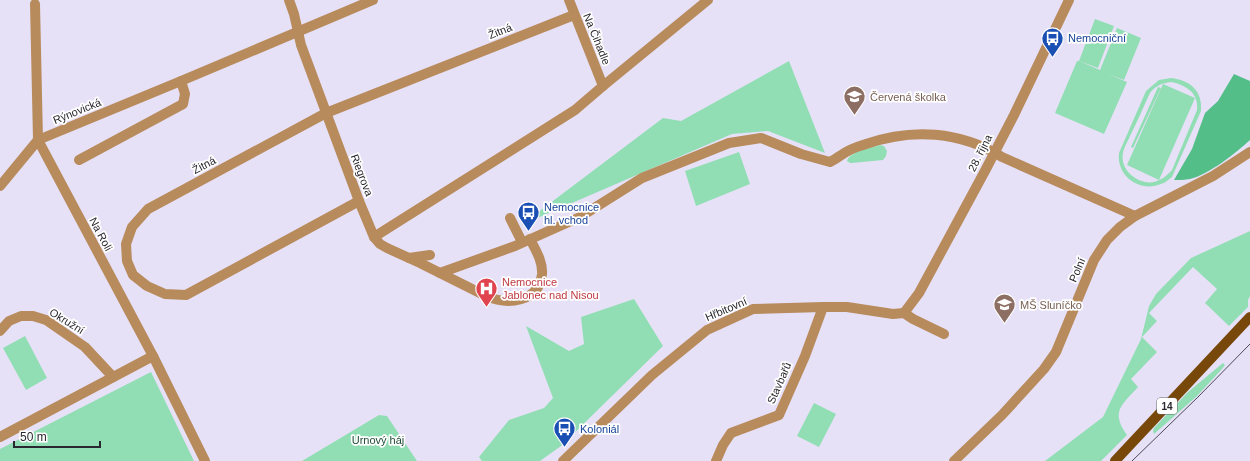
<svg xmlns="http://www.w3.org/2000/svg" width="1250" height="461" font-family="Helvetica,sans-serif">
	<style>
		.green { fill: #92deb4; fill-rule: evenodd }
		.forest { fill: #54be89 }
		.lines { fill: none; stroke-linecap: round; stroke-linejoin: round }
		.minor { stroke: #b88b5c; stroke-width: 10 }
		.primary { stroke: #774809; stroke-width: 10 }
		.tram { stroke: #4d4a55; stroke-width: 1 }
		.labels { text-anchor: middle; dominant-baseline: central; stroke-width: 3.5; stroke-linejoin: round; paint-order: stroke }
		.shield { fill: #fff; stroke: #69686d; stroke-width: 1 }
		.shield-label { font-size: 10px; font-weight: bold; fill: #29272f }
		.street-label { font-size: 11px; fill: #29272f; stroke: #fff }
		.transit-label { font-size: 11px; fill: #164399; stroke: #fff; text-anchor: start }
		.education-label { font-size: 11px; fill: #785e54; stroke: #fff; text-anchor: start }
		.health-label { font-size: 11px; fill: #be3a42; stroke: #fff; text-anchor: start }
		.park-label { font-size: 11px; fill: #204c36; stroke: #fff }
	</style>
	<rect width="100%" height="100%" fill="#e7e1f8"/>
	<!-- green -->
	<g class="green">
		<polygon points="1095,19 1114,26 1098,68 1079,61 1100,70 1117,28 1141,38 1124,80 1108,74 1127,82 1104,134 1055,113 1077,61 1079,61"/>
		<polygon points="789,61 825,153 768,131 732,134 521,225 663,118 681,121"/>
		<path d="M1171 78C1190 80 1203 91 1201 111L1172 177C1168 180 1165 183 1161 184 1140 193 1116 176 1119 153L1146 91 1159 80ZM1171 82C1186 85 1199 93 1197 110L1172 170C1165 178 1156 184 1145 182 1132 179 1120 167 1123 153 1124 147 1128 141 1130 136 1137 122 1143 108 1150 93 1155 86 1162 83 1171 82Z"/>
		<polygon points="1163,84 1195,98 1159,180 1127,165"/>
		<polygon points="1158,87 1161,88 1133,148 1131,147"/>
		<path d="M880 145 884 146 887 151 886 156 883 160 852 163H850L847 161C850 151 871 148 880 145Z"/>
		<polygon points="739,152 750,184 696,206 685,171"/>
		<path d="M1250 231V296L1248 300V307L1229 326 1205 303 1217 289 1193 267 1149 313 1157 321 1142 337 1157 352 1131 379 1138 387C1122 405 1110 411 1127 435L1101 461H1045L1103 417 1141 339 1149 306 1156 294 1191 258Z"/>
		<polygon points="634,299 663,346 561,446 540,461 482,461 479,457 509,420 544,408 553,398 526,326 569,351 584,344 581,317"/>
		<polygon points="25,336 47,378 26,390 3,348"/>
		<polygon points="1223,363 1225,365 1222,369 1197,396 1154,434 1153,431 1154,428 1188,392"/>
		<polygon points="151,372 194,461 0,461 0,449"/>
		<polygon points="814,403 836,414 819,447 797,436"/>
		<polygon points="379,415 387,416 417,461 302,461"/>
	</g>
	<!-- forest -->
	<path class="forest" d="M1234 74 1250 81V140C1236 153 1208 175 1190 179 1185 180 1179 180 1174 180L1192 149 1205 113 1218 101Z"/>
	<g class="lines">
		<!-- minor -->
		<g class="minor">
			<path d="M289 0 294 14 301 45 359 201 374 237 380 244 387 248 420 263 486 296C507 305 539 303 542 274 543 261 535 249 530 239"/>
			<polyline points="569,0 603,86"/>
			<polyline points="35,4 38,140 153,356 205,461"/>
			<polyline points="79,160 183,104 185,94 181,81"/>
			<polyline points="0,186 38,140 181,81 373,0"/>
			<polyline points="359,201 186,295 165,294 147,286 133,275 127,261 126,244 132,227 148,209 326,113 574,15"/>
			<polyline points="510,218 522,242"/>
			<polyline points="374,237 575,110 603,86 708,0"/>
			<polyline points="409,258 430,255"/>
			<path d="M440 273 515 246 580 217 642 178 729 143 761 138 801 154 830 162C836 159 842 154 848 151 853 148 860 146 866 144 912 128 960 131 1002 157L1135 216"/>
			<polyline points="904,313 919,293 986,169 1014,115 1069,0"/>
			<polyline points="0,331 9,321 21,316 33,316 46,320 85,347 113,377"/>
			<polyline points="0,437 153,356"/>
			<polyline points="563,461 652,375 707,330 753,309 823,307 847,307 893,314 904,313 913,319 944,334"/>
			<polyline points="716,461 723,445 731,433 779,415 805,356 823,307"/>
			<polyline points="954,461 1002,415 1044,369 1056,352 1094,260 1107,240 1120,227 1135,216 1213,176 1250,152"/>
		</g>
		<!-- primary -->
		<polyline class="primary" points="1115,461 1250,317"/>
		<!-- tram -->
		<polyline class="tram" points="1132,461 1198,397 1250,344"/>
	</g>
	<!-- icons -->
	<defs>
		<symbol id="bus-pin" viewBox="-11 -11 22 30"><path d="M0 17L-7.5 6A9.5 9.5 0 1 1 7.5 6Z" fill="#1a4fb4" stroke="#fff"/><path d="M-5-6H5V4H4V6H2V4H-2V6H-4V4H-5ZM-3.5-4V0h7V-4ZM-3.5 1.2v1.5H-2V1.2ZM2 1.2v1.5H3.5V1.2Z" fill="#fff"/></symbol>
		<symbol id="school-pin" viewBox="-11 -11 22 30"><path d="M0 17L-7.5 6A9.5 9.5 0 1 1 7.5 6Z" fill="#8d6e63" stroke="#fff"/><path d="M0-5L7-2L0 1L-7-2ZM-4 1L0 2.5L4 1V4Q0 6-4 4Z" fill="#fff"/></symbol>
		<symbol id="hospital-pin" viewBox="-11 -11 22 30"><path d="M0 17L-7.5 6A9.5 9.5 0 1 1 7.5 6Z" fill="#e0444e" stroke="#fff"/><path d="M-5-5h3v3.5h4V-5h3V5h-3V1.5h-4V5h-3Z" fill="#fff"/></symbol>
	</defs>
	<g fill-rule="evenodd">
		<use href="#bus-pin" x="1040" y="26" width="25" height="34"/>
		<use href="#school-pin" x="842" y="84" width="25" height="34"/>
		<use href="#bus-pin" x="516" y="200" width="25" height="34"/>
		<use href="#hospital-pin" x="474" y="276" width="25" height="34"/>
		<use href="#school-pin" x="992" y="292" width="25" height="34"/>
		<use href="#bus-pin" x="552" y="416" width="25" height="34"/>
	</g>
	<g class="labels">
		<!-- shield labels -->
		<rect class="shield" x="1157" y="398" width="20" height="16" rx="3"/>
		<g class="shield-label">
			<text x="1167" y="406">14</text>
		</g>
		<!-- street labels -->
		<g class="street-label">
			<text transform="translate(500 31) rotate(-22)">Žitná</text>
			<text transform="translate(597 39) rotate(68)">Na Čihadle</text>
			<text transform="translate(77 111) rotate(-22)">Rýnovická</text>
			<text transform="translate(980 153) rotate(-63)">28. října</text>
			<text transform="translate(204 165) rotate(-28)">Žitná</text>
			<text transform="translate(362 175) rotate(69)">Riegrova</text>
			<text transform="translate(101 234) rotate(62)">Na Roli</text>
			<text transform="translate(1077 270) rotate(-67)">Polní</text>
			<text transform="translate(726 309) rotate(-23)">Hřbitovní</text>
			<text transform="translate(67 321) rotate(32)">Okružní</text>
			<text transform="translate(779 383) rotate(-66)">Stavbařů</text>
		</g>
		<!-- transit labels -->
		<g class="transit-label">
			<text x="1068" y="38">Nemocniční</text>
			<text x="544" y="207">Nemocnice<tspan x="544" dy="13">hl. vchod</tspan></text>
			<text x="580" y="429">Koloniál</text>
		</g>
		<!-- education labels -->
		<g class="education-label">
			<text x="870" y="97">Červená školka</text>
			<text x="1020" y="305">MŠ Sluníčko</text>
		</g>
		<!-- health labels -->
		<g class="health-label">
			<text x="502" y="282">Nemocnice<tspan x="502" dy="13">Jablonec nad Nisou</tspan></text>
		</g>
		<!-- park labels -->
		<g class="park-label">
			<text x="378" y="440">Urnový háj</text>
		</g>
	</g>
	<!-- scale -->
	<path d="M14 441v6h86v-6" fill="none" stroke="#29272f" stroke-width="2"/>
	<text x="20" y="441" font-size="12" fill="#29272f" stroke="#ffffff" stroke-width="3" paint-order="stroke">50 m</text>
</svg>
